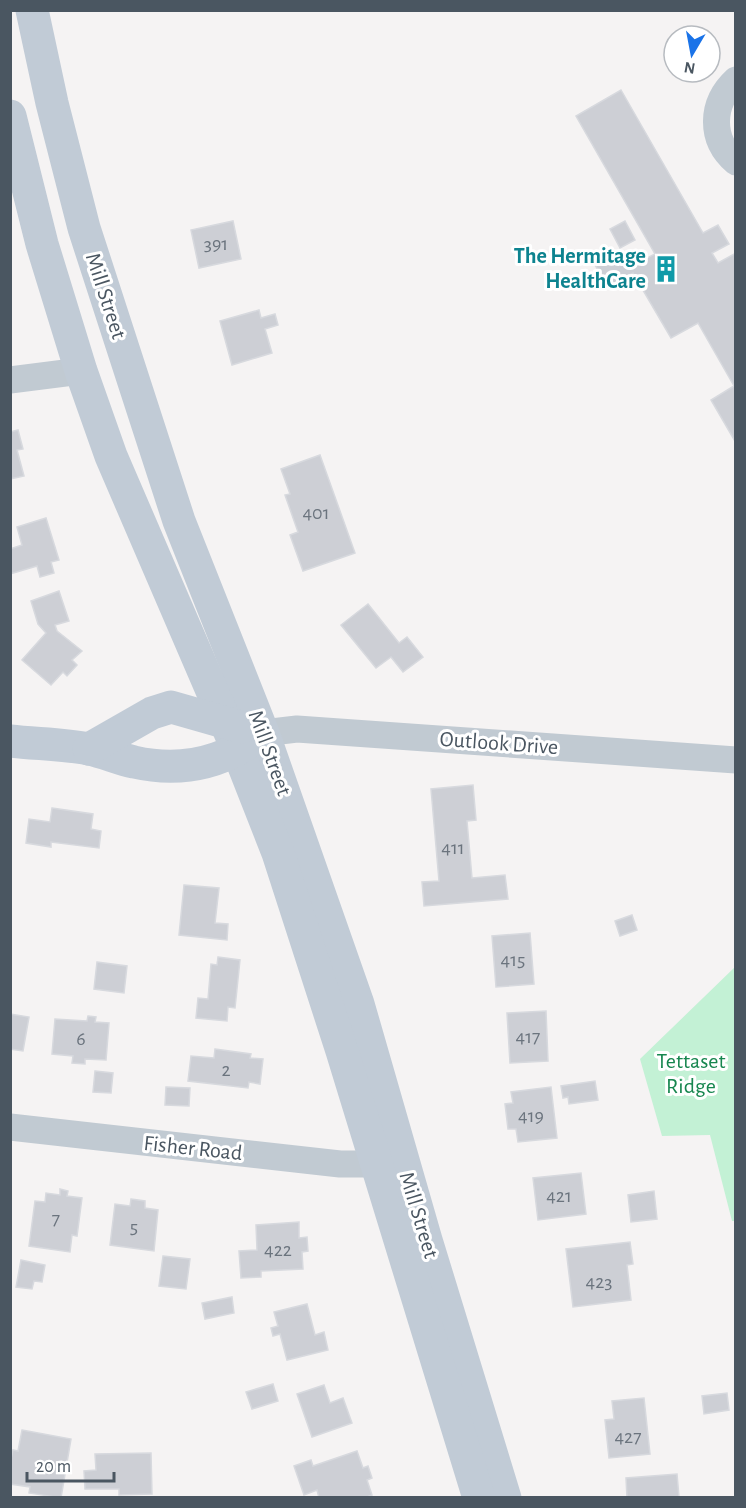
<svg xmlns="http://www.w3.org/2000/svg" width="746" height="1508" font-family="'Alegreya Sans',sans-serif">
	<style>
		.green { fill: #c3f1d5 }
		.building { fill: #cdcfd5; stroke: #d7d9de; stroke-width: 1.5 }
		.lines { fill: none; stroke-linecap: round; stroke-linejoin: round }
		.street { stroke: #c1cad2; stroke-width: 27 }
		.secondary { stroke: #c1cbd6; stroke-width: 33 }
		.labels { text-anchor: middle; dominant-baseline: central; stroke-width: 6; stroke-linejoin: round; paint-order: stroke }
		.number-label { font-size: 20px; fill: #6b747e }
		.culture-label { font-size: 22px; font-weight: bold; fill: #0d838f; stroke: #fff; text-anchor: end }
		.street-label { font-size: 22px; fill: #4a5661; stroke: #fff }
		.park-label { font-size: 22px; fill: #17864f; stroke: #fff }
	</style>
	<rect width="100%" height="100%" fill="#f5f3f3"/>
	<!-- green -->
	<polygon class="green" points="735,967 736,1221 732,1221 710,1135 662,1136 640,1059"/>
	<!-- building -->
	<g class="building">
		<polygon points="621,90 703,233 718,225 729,244 712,253 718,263 736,253 736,443 711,400 734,386 698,323 671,338 633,273 608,287 595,265 621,250 631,266 655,254 576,116"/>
		<polygon points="233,221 241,259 199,268 191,230"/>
		<polygon points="625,221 635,240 620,248 610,229"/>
		<polygon points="259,310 261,318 275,314 278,325 265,329 272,353 232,365 220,321"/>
		<polygon points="18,430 23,449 17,450 24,476 10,479 10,432"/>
		<polygon points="320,455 355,553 303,571 290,535 298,532 285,495 290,494 281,469"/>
		<polygon points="46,518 59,560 51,562 54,573 40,577 37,566 10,574 10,549 22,545 17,527"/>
		<polygon points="59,591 69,621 55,625 57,631 82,651 72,660 77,665 67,676 63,672 51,685 22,660 46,633 38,624 31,601"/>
		<polygon points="368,604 399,643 407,637 423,657 403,672 391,657 376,668 341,625"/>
		<polygon points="473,785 476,820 467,821 472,878 505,875 508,899 424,906 422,882 439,881 431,789"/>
		<polygon points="52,808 93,814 91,829 101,831 99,848 51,842 51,847 26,843 29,819 50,822"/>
		<polygon points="184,885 219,888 215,923 228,924 227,940 179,935"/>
		<polygon points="632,915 637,930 620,936 615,921"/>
		<polygon points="530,933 534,984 496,987 492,936"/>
		<polygon points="218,957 240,960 235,1008 228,1007 227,1021 196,1018 198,998 208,999 211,964 217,965"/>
		<polygon points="97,962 127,966 124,993 94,989"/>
		<polygon points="546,1011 548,1061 510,1063 507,1013"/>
		<polygon points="10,1014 29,1017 23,1051 10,1049"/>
		<polygon points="88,1016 96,1017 95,1022 109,1023 106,1060 85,1059 85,1064 72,1063 73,1056 52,1054 55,1019 87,1021"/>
		<polygon points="215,1049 251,1054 250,1058 263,1059 260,1084 249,1082 248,1088 188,1081 191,1056 214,1058"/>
		<polygon points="95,1071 113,1073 111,1093 93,1092"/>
		<polygon points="595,1081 598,1100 569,1104 568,1097 563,1098 561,1086"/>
		<polygon points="166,1087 190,1088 189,1106 165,1105"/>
		<polygon points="551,1087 557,1138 518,1142 516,1129 508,1129 505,1104 513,1103 511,1092"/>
		<polygon points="581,1173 586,1214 538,1220 533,1178"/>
		<polygon points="60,1189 68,1191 67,1196 82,1198 77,1236 72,1235 70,1252 29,1246 35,1201 45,1202 46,1193 60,1195"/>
		<polygon points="654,1191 657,1219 631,1222 628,1195"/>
		<polygon points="131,1199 145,1201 145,1208 158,1210 154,1251 110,1245 115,1204 130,1206"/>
		<polygon points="299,1222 299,1238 307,1237 308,1251 302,1252 303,1269 261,1271 261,1277 241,1278 239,1251 257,1250 256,1225"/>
		<polygon points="630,1242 633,1264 627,1265 631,1300 573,1307 566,1249"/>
		<polygon points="163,1256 190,1259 186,1289 159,1286"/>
		<polygon points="21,1260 45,1265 42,1282 34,1281 32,1289 16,1287"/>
		<polygon points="232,1297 234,1313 205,1319 202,1303"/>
		<polygon points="307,1304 315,1335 324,1332 328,1350 287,1360 280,1334 273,1336 271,1328 278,1326 274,1312"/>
		<polygon points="273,1384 278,1401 252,1409 246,1392"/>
		<polygon points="324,1385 330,1403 343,1398 352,1423 312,1437 297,1394"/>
		<polygon points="727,1393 729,1410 704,1414 702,1396"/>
		<polygon points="644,1398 650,1454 609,1458 605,1420 614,1419 612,1401"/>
		<polygon points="22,1430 71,1439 61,1498 29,1493 30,1487 10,1484 10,1463 13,1450 18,1451"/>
		<polygon points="357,1451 363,1468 368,1466 372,1478 367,1480 372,1495 365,1498 319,1498 317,1490 304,1495 294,1466 311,1460 313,1466"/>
		<polygon points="151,1453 152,1494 119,1495 119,1489 85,1489 84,1471 96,1470 95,1454"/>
		<polygon points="677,1474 679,1497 684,1498 627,1498 626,1478"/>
	</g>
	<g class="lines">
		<!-- street -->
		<g class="street">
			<path d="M736 80C711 103 709 139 736 162"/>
			<polyline points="10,380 81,371"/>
			<polyline points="263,733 297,729 736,760"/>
			<polyline points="10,1127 340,1164 376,1164"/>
		</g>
		<!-- secondary -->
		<g class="secondary">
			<polyline points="32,10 52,103 84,228 179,521 263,733 358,1004 426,1240 505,1498"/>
			<polyline points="10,116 42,244 81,371 111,456 238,751 278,853 342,1051 479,1498"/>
			<path d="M10 741C36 744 64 744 89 749 104 752 119 759 134 762 178 772 220 764 257 737"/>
			<polyline points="89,749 152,713 171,707 241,727"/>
		</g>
	</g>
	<!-- icons -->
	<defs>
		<symbol id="building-bare" viewBox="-9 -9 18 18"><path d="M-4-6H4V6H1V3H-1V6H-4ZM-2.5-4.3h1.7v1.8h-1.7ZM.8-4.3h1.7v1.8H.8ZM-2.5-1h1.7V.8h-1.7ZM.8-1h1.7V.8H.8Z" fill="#0f9aa8" stroke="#fff" stroke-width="2.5" paint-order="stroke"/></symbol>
	</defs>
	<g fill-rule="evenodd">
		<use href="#building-bare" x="647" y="250" width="38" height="38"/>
	</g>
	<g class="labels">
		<!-- number labels -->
		<g class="number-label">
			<text x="216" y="244">391</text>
			<text x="316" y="513">401</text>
			<text x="453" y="848">411</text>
			<text x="513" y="960">415</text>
			<text x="528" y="1037">417</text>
			<text x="81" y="1039">6</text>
			<text x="226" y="1070">2</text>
			<text x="531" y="1116">419</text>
			<text x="559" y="1196">421</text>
			<text x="56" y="1219">7</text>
			<text x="134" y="1227">5</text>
			<text x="278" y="1250">422</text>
			<text x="599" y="1282">423</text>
			<text x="628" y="1437">427</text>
		</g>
		<!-- culture labels -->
		<g class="culture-label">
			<text x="646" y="256">The Hermitage<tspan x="646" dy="25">HealthCare</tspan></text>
		</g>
		<!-- street labels -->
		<g class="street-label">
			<text transform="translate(106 296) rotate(72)">Mill Street</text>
			<text transform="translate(499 743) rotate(4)">Outlook Drive</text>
			<text transform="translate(270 753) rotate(70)">Mill Street</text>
			<text transform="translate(193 1148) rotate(6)">Fisher Road</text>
			<text transform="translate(419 1215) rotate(73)">Mill Street</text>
		</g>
		<!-- park labels -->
		<g class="park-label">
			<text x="691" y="1061">Tettaset<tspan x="691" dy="25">Ridge</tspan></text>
		</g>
	</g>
	<!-- border -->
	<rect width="746" height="1508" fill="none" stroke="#4a5661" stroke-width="24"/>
	<!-- north arrow -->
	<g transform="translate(692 54) rotate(190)"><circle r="28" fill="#ffffff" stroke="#b7bbc0" stroke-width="1.5"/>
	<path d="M0-4.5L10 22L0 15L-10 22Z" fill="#1a73e8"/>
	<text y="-9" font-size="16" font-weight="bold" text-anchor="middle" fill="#4a5661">N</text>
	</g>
	<!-- scale -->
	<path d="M27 1472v9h87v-9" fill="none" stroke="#4a5661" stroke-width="3"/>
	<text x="36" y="1472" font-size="18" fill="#4a5661" stroke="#ffffff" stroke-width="4.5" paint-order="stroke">20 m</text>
</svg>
